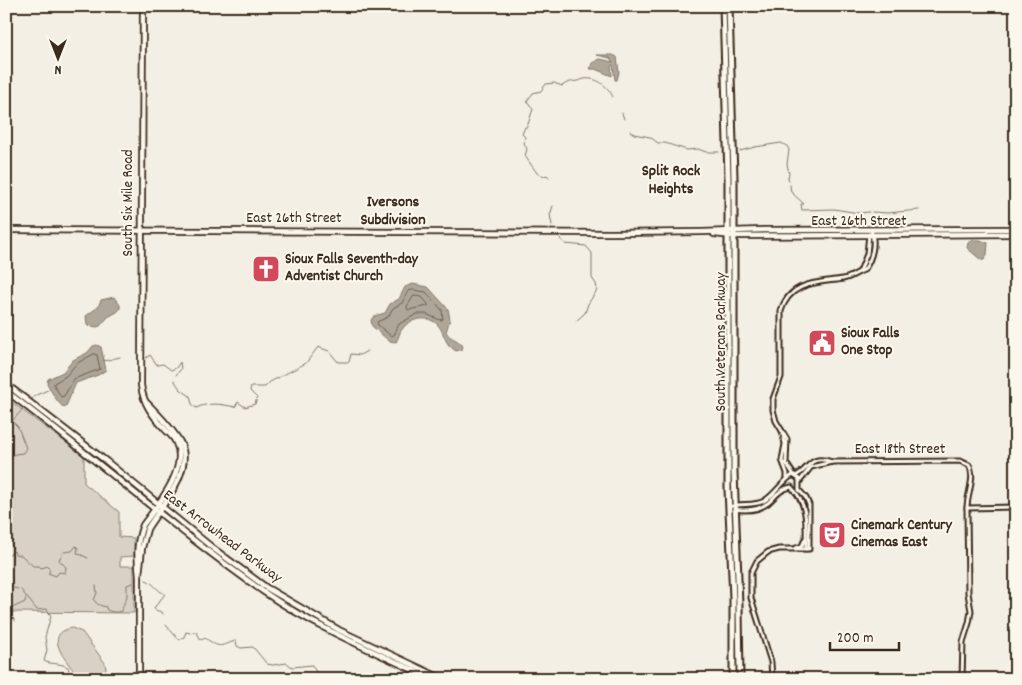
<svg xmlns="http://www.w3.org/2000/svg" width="1022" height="685" font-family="Dekko,sans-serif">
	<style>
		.green { fill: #d8d1c6; stroke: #8a7e72 }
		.water { fill: #afa69a; stroke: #817468 }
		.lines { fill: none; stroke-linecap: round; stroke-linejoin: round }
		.shore { stroke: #695c50; stroke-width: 1 }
		.stream { stroke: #817468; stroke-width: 1 }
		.minor-casing { stroke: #3b2a1e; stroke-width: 7 }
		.major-casing { stroke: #3b2a1e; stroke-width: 8 }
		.highway-casing { stroke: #3b2a1e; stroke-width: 9 }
		.minor { stroke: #fbf7ec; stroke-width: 3 }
		.major { stroke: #fbf7ec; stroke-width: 4.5 }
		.highway { stroke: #fbf7ec; stroke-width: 5 }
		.labels { text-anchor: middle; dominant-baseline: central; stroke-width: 4; stroke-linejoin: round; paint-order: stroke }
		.street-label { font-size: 15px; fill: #3b2a1e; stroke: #fbf7ec }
		.poi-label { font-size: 15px; font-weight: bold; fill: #3b2a1e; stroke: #fbf7ec; text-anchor: start }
		.neighbourhood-label { font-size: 16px; font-weight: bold; fill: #3b2a1e; stroke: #fbf7ec }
	</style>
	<rect width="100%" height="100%" fill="#f3efe4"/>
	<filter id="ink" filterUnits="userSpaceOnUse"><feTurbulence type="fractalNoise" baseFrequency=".02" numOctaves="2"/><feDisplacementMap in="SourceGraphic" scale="10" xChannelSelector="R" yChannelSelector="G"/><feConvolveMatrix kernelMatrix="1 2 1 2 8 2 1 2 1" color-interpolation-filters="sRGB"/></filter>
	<g filter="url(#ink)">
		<!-- green -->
		<g class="green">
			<polygon points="6,398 84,456 84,483 119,512 119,537 134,538 134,556 120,557 120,566 134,566 134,613 6,612"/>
			<path d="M72 628 82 632 105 663 106 669 102 679H80C71 666 39 634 72 628Z"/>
		</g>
		<!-- water -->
		<g class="water">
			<polygon points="597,55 613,55 617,57 619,72 617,80 615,80 613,65 611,66 612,76 595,69 590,69 592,63 600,59 613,62 610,58"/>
			<polygon points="973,240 980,240 988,243 987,255 984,260 981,260 967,248 968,243"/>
			<path d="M413 284 428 287 448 309 450 319 446 332C450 339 458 339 463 346L462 349 456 351C443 343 446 335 438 325 429 315 411 318 403 328 399 332 399 338 396 342L389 341 372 326 371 320 374 316 385 313 390 304 399 299 405 287Z"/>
			<polygon points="114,297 120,305 120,309 117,312 108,317 100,326 97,327 87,325 86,316 98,307 101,300"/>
			<path d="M97 345 101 347 106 370 98 375 76 383 66 406 63 407C56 401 51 391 47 383L48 379 63 372 73 360 87 353 93 346Z"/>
		</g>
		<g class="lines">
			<!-- shore -->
			<g class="shore">
				<polygon points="413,290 426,292 442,310 443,319 440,320 426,314 417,314 399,324 394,335 391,336 378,325 377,322 388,317 393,308 402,303 408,291"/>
				<polygon points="414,296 422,297 428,304 428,306 408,310 407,307"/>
				<polygon points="94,354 97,355 100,369 74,379 64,396 61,397 54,385 54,383 66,376 76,364"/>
			</g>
			<!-- stream -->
			<g class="stream">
				<polyline points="622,113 624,119"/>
				<polyline points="630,131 634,134 650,137 658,143 665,143 687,150 698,149 706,152 719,152"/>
				<polyline points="740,151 755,147 781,143 787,146 789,150 787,164 789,173 788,178 789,181"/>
				<path d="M549 177 547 175 544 176 537 173 525 156 527 149 524 143 525 137 522 134 525 127H527L533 109 527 101 533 93 541 91 546 84 554 83 562 86C568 82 570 82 577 81 581 81 580 80 584 79 597 77 608 86 613 97"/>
				<polyline points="790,185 791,192 804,204 801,204 802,210 834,209 859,213 869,212"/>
				<polyline points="872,212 887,213 919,210"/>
				<polyline points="552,225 550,215 553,206"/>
				<polyline points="560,238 565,244 586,246 592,253 592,278 596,284 597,290 588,304 585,313 576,321"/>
				<polyline points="146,358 150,355 157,365 163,364 171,370 176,368 180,362 181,369 176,375"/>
				<polyline points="104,361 120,357"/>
				<path d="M174 380 180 389 190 396 192 404 196 408C209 402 221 404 235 407L238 402 245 407 255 404 257 398 250 391 251 387H265L270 382 306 363 318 347 329 351 338 362H349L351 354 360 355 367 351"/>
				<polyline points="32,399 34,396 50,389"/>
				<polyline points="6,459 15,454 23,453 26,448 18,427 12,421 24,408"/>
				<polyline points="6,541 10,542 13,549"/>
				<polyline points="64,552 72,551 76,546 78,548 77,553 88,558"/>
				<polyline points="6,557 14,551 15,554 21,555 33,566 39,566 41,568 48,566 50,571 48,573 56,576 59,572 65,573 66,567 59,560 62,554"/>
				<path d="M146 580C153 582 157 591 165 594L154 608 155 610 162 612 163 614"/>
				<polyline points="6,586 18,589"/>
				<path d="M96 586 97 593 94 600C98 606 100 605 106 607L107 610C112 612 116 613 121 611L127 596V585L133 583"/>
				<path d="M21 590 37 610 47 609 51 616 45 637 47 650 44 661C51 665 58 662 68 667L71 679"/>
				<polyline points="6,611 25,602 26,598"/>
				<polyline points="8,611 15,621"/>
				<polyline points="166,625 179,640 184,637 186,632 190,633"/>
				<path d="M193 633 196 631 201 640 205 638C220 648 218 647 235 641H236L237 646 241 648 253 647 267 664 273 665 287 663 292 667 312 665 320 679"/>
				<polyline points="351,679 354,675 363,674 365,679"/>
			</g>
			<defs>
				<g id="minor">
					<polyline points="860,271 867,254 869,234"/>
					<polyline points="782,431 785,444 782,460 787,473 787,478"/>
					<path d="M794 475 786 463 787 439 776 421 773 410V399L781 377V311C790 281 818 283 843 279 851 278 857 272 864 270 872 259 876 243 871 230"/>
					<path d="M795 476C810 470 808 454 832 462L960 461 969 465C976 477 967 494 967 508L968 593 971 611 969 623 963 642 962 679"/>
					<polyline points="800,481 811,467 832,462"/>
					<path d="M792 488C809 504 806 528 806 549"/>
					<path d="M729 507C740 502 753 507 764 501 774 496 785 478 793 475L799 479V490L806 498 809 505V549H779L768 552 757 561 751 573V598L771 662 772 679"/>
					<polyline points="967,508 1016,507"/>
					<path d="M734 509C746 511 759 510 768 503 776 496 780 489 791 487"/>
					<polyline points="796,548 802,546 805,539"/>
				</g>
				<g id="major">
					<polyline points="6,230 613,233 702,232 764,230 1016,229"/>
					<polyline points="714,234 734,236 1016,234"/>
					<polyline points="6,384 106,461 214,549 267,588 339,630 443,679"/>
					<path d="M6 391C93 456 175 530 264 592 316 628 375 652 433 679"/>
					<path d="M139 575C137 557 136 542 143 525 157 506 189 468 176 443 174 437 168 433 164 428 152 415 143 403 141 385L143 6"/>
					<path d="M139 679V575L142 548 147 529C161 506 195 470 180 442 172 428 158 414 147 403"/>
				</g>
				<g id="highway">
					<polyline points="723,6 728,178 728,489 733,598 733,679"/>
					<polyline points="729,6 734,178 734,472 739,605 740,679"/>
				</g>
			</defs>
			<!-- minor casing -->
			<use href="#minor" class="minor-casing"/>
			<!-- major casing -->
			<use href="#major" class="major-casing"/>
			<!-- highway casing -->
			<use href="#highway" class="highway-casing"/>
			<!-- minor -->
			<use href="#minor" class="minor"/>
			<!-- major -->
			<use href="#major" class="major"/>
			<!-- highway -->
			<use href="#highway" class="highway"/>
		</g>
	</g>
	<!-- icons -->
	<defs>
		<symbol id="church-square" viewBox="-11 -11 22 22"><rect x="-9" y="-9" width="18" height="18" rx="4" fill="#d1495b" stroke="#fbf7ec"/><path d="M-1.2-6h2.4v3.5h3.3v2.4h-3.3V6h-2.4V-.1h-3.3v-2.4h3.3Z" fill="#fff"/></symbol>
		<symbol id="civic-square" viewBox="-11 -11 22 22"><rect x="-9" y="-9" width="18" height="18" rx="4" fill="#d1495b" stroke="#fbf7ec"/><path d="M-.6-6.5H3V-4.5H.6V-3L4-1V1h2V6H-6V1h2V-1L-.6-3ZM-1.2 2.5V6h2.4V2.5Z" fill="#fff"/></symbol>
		<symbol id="theatre-square" viewBox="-11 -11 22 22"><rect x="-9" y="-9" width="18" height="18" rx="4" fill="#d1495b" stroke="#fbf7ec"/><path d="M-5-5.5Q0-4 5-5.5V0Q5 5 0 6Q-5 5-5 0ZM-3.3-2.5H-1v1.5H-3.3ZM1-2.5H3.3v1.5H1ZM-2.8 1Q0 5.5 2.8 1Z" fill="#fff"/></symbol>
	</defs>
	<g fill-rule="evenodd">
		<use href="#church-square" x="250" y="253" width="32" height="32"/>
		<use href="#civic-square" x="806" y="327" width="32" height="32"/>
		<use href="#theatre-square" x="816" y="519" width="32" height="32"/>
	</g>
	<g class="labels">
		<!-- street labels -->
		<g class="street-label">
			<text transform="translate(129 203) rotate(-90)">South Six Mile Road</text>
			<text x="294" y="219">East 26th Street</text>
			<text x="859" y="222">East 26th Street</text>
			<text transform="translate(722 342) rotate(-90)">South Veterans Parkway</text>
			<text x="900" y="450">East 18th Street</text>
			<text transform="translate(222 537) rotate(37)">East Arrowhead Parkway</text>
		</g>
		<!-- poi labels -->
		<g class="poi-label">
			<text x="285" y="260">Sioux Falls Seventh-day<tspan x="285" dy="17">Adventist Church</tspan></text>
			<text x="841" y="334">Sioux Falls<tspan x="841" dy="17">One Stop</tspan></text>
			<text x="851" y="526">Cinemark Century<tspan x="851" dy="17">Cinemas East</tspan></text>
		</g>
		<!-- neighbourhood labels -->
		<g class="neighbourhood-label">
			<text x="671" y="171">Split Rock<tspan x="671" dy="18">Heights</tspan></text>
			<text x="393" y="202">Iversons<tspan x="393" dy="18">Subdivision</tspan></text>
		</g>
	</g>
	<!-- margin -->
	<rect width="1022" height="685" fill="none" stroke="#fbf7ec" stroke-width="25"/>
	<rect x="12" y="12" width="997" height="660" fill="none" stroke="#3b2a1e" stroke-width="2" filter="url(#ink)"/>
	<!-- north arrow -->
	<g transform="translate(58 58) rotate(180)" stroke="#fbf7ec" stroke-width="4" paint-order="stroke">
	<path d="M0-4L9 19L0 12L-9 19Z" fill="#3b2a1e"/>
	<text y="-8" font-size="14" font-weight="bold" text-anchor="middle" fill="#3b2a1e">N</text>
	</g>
	<!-- scale -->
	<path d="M830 642v8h69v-8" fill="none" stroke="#3b2a1e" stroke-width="2.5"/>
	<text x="837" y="642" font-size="15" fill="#3b2a1e" stroke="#fbf7ec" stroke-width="4" paint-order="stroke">200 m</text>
</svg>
